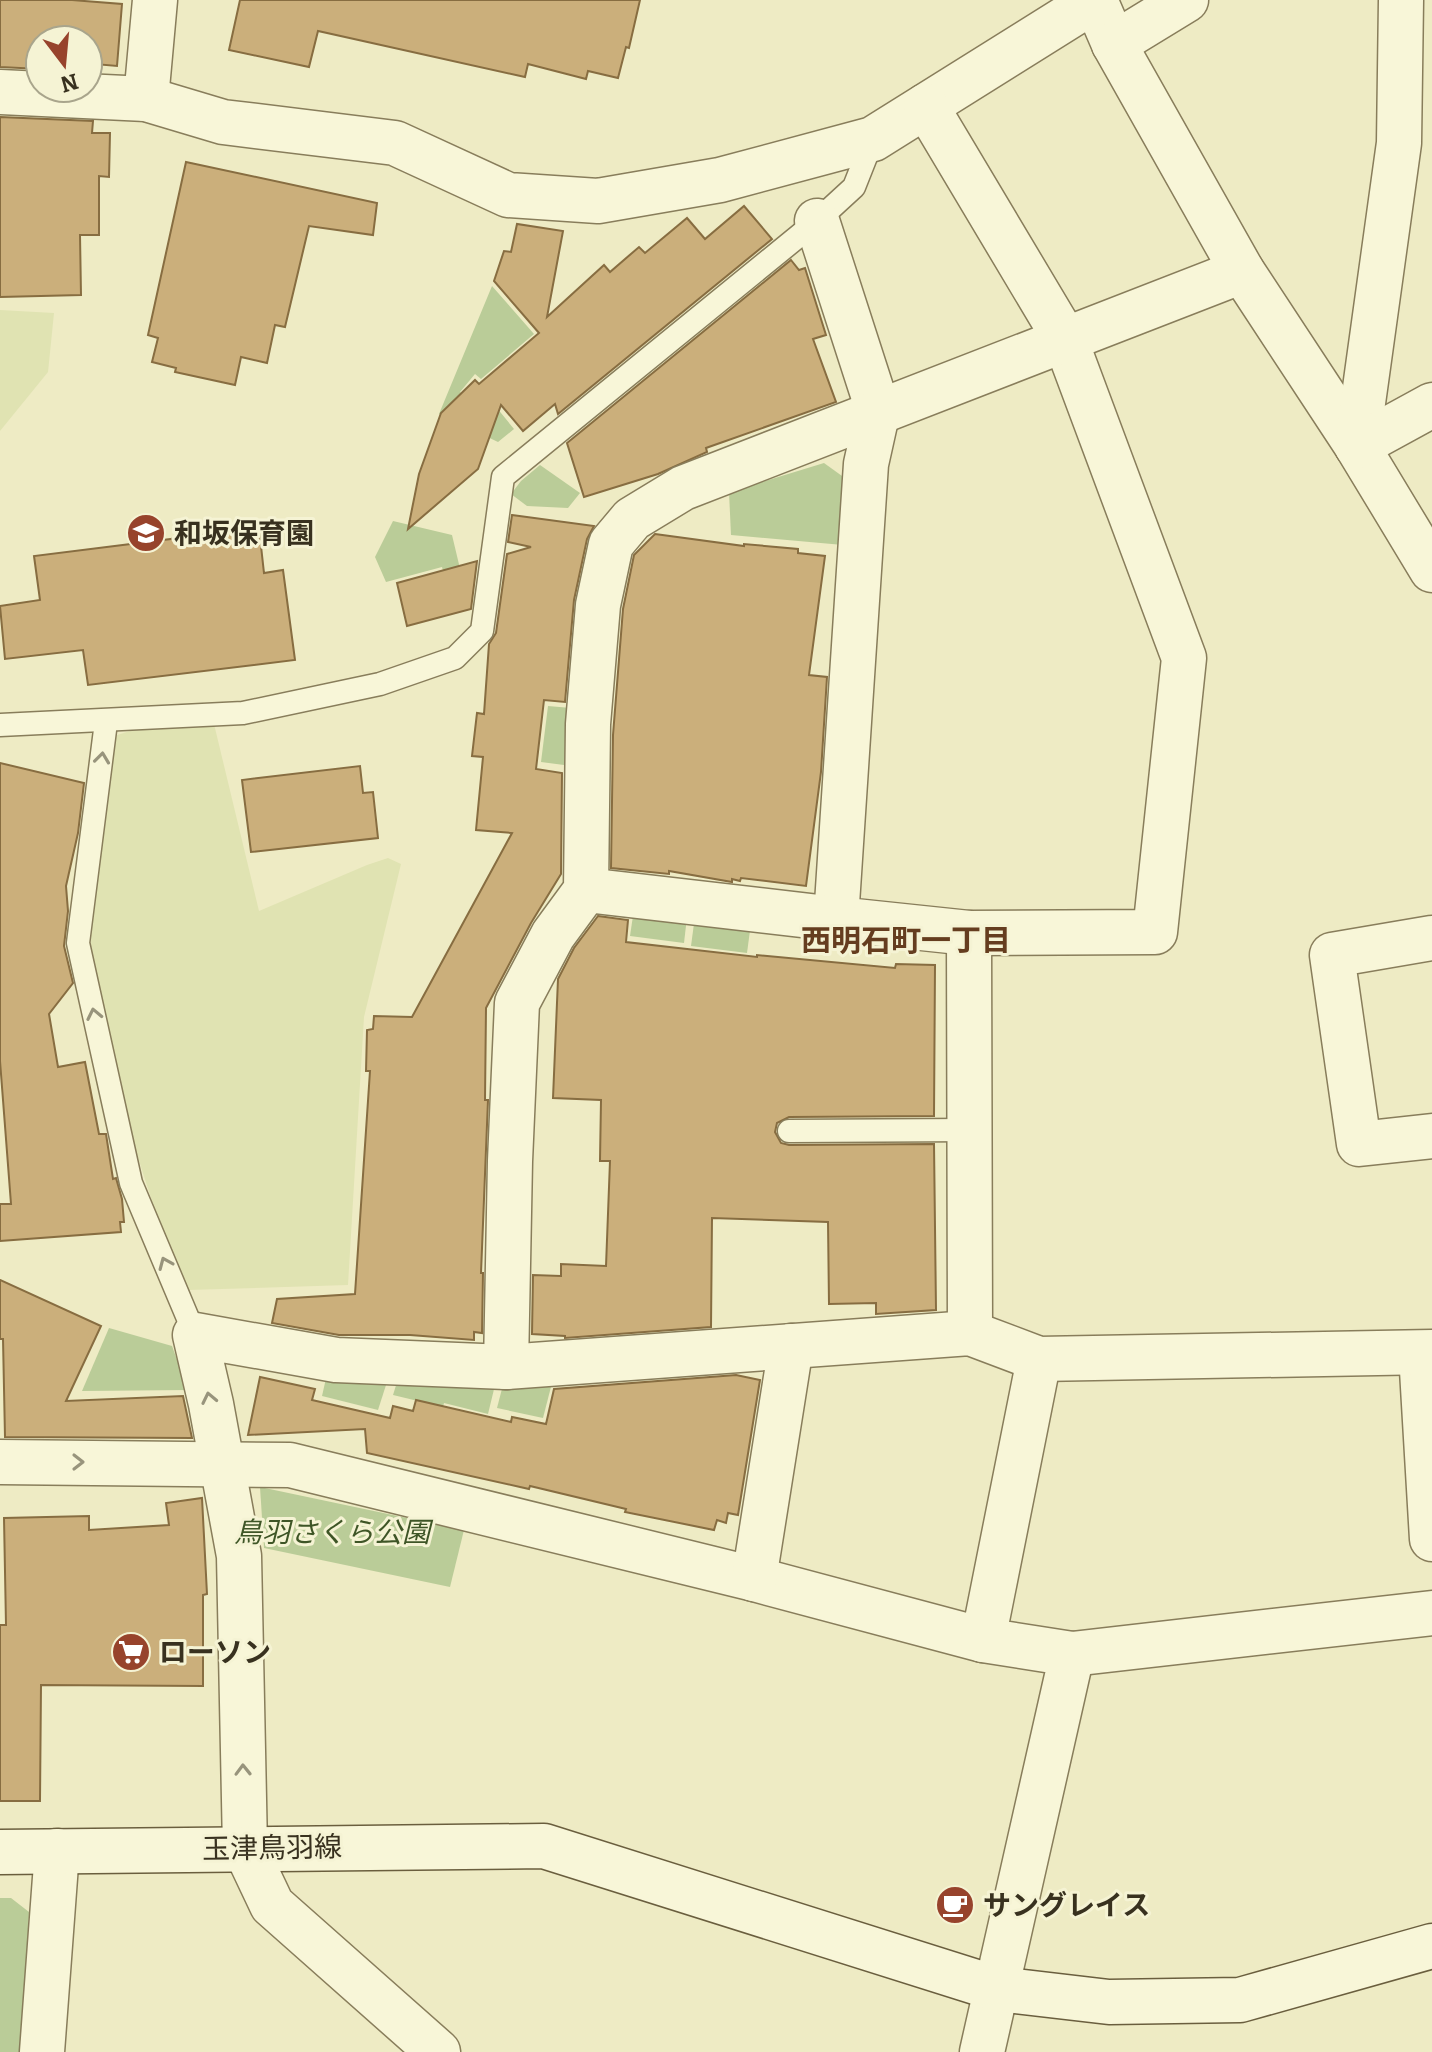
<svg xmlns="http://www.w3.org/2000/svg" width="1432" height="2052" font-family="Bitter,'Noto Sans JP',serif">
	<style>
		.farmland { fill: #e0e3b2 }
		.green { fill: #bacc98 }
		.building { fill: #cbaf7b; stroke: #876d41; stroke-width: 2 }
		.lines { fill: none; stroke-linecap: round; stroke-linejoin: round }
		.lane-casing { stroke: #887d5b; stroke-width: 25 }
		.street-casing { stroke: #887d5b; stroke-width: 47 }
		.secondary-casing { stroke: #6a5e3e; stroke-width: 47 }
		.lane { stroke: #f8f6d8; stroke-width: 22 }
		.street { stroke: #f8f6d8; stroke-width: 44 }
		.secondary { stroke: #f8f6d8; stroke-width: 44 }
		.oneway { stroke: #98947c }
		.labels { text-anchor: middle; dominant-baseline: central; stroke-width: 6; stroke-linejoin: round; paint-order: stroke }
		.poi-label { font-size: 28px; font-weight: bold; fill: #38311f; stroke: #f5f3d4; text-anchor: start }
		.park-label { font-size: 28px; font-style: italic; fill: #3e5526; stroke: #f5f3d4 }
		.street-label { font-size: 28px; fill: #38311f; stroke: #f5f3d4 }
		.neighbourhood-label { font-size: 30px; font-weight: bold; fill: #653d1f; stroke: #f5f3d4 }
	</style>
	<rect width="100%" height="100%" fill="#eeebc4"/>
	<!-- farmland -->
	<g class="farmland">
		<polygon points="0,310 54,313 48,372 0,431"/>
		<polygon points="214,724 259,911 367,865 388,858 401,864 364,1017 348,1285 188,1290 158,1220 135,1148 90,942 114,736 133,730"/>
	</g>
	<!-- green -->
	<g class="green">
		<polygon points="492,286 534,334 481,379 475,374 460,392 481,411 492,402 514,429 498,442 439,414"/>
		<polygon points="824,463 849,481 843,545 731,535 729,492"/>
		<polygon points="540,465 580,493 568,508 527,506 511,494 521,481"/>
		<polygon points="393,521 452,535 462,577 446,582 442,567 386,582 375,557"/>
		<polygon points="548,706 571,708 564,765 541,762"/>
		<polygon points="634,909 687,917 684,943 630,936"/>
		<polygon points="695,916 751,923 747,953 691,946"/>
		<polygon points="109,1328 172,1346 188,1390 82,1391"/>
		<polygon points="327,1374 386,1385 378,1410 322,1396"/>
		<polygon points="398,1379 496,1381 488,1414 444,1403 443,1407 393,1395"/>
		<polygon points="553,1379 543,1418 497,1408 504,1381"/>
		<polygon points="260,1487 464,1530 450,1587 264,1548"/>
		<polygon points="0,1898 11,1898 29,1912 23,2052 0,2052"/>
	</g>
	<!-- building -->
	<g class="building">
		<polygon points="0,0 72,0 122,4 117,66 95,64 95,72 88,71 88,40 40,40 40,69 0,67"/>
		<polygon points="240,0 640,0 629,48 626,47 618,78 588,71 586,79 528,64 525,77 318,31 309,67 229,50"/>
		<polygon points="0,117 93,121 92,133 110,133 109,177 99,176 99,235 80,235 81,295 0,297"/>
		<polygon points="186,162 377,203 373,235 309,226 285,327 275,325 267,363 241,357 235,385 175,372 176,368 152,362 158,338 148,335"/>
		<polygon points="744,206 772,239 558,414 555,404 523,431 501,405 478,469 408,529 419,474 441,413 475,380 479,384 539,333 494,281 504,251 511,252 517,224 563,231 547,317 604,265 610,272 639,247 645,253 687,218 705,239"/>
		<polygon points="791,260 799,270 805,268 826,335 813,339 836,402 706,448 707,452 658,474 584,497 567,443"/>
		<polygon points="512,515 594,526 587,539 574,600 565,702 544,700 536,769 562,773 561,874 531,923 486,1008 485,1100 488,1100 481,1273 483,1273 482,1333 474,1332 474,1340 410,1335 339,1335 272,1323 277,1299 355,1294 370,1071 366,1071 367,1030 373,1029 374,1016 412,1017 512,833 476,830 483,757 472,756 477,713 484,714 489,644 496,633 507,554 531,547 508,542"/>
		<polygon points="259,528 264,573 283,570 295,660 88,685 83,650 5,659 0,606 40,600 34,556"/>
		<polygon points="655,534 744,546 744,544 798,549 798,553 825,556 809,675 827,677 821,772 806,886 741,878 740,881 732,879 732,882 669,871 669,874 611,868 613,735 623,609 634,555"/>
		<polygon points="477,561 471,609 407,626 397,583"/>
		<polygon points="0,763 84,783 78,833 66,886 68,911 64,946 73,983 49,1014 58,1067 85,1062 99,1134 106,1134 113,1179 116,1178 122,1199 124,1222 120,1222 121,1232 0,1241 0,1204 11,1204 0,1061"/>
		<polygon points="360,766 363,793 373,792 378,838 251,852 242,780"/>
		<polygon points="598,916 628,920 626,942 757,957 757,955 895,968 896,964 935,965 934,1116 789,1117 777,1123 775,1132 781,1143 789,1145 934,1144 936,1310 876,1314 876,1303 829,1304 828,1222 712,1218 711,1327 565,1338 565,1336 532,1334 533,1275 561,1276 561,1264 606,1266 610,1161 600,1161 601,1100 553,1098 558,979 574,948"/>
		<polygon points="0,1280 101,1326 66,1401 183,1396 192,1438 5,1437 3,1339 0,1339"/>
		<polygon points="736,1375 760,1380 738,1515 728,1513 726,1523 717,1520 714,1530 625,1512 626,1509 530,1486 529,1489 367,1453 365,1429 248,1435 260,1377 315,1389 312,1400 390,1418 393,1406 413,1411 416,1400 511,1422 512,1417 546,1424 554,1389"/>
		<polygon points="202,1498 207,1594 203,1595 203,1686 41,1685 40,1801 0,1801 0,1625 6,1625 4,1518 89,1516 89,1530 169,1525 166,1503"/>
	</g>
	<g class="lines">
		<defs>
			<g id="lane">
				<polyline points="106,722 78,943 131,1183 195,1335"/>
				<polyline points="0,725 243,713 380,684 455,658 482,631 503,477 817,221 854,187 873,139"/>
				<polyline points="789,1131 971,1130"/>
			</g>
			<g id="street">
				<polyline points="1095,0 1114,44 1242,271 1357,446 1432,570"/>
				<polyline points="1114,44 1186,0"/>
				<polyline points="0,92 146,99 223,122 395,143 508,195 598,201 720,180 873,139 1095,0"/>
				<polyline points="146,99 155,0"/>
				<polyline points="817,221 878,410 866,464 836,919 969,933 1155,932 1184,658 1065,339 926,106"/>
				<polyline points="1357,446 1399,143 1401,0"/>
				<polyline points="1357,446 1432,405"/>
				<polyline points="586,890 836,919"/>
				<polyline points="969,933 970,1333"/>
				<polyline points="1432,938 1332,955 1359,1144 1432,1136"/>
				<polyline points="1421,1353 1432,1539"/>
				<polyline points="506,1367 510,1161 517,1003 553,935 586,890 588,724 598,605 611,544 632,519 683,488 1242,271"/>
				<polyline points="0,1462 290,1465 754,1579 983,1640"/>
				<polyline points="754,1579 791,1346"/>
				<polyline points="1072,1654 1432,1613"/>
				<polyline points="42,2052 57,1851"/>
				<polyline points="438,2052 272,1905 245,1848 239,1556 211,1404 195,1335 336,1360 506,1367 970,1333 1039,1359 1432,1352"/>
				<polyline points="982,2052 1072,1654 983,1640 1039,1359"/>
			</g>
			<polyline id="secondary" points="0,1852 544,1846 998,1989 1109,2002 1240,2000 1432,1946"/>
		</defs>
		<!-- lane casing -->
		<use href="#lane" class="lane-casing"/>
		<!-- street casing -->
		<use href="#street" class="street-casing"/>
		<!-- secondary casing -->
		<use href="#secondary" class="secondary-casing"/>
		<!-- lane -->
		<use href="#lane" class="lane"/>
		<!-- street -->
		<use href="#street" class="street"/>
		<!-- secondary -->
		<use href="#secondary" class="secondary"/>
	</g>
	<!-- one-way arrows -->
	<defs><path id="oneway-chevron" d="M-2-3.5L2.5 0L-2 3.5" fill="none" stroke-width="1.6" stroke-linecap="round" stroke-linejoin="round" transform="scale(2)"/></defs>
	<g class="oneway">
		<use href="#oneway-chevron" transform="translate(102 758) rotate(-83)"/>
		<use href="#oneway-chevron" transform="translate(94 1014) rotate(-102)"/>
		<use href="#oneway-chevron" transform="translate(165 1263) rotate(-113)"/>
		<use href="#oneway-chevron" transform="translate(209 1398) rotate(-102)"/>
		<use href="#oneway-chevron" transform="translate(78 1462)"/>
		<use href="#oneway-chevron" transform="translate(243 1770) rotate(-91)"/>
	</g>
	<!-- icons -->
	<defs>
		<symbol id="school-disc" viewBox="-11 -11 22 22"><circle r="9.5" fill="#97432c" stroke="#f5f3d4"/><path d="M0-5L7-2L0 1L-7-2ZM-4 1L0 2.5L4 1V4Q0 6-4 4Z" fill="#fff"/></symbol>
		<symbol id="supermarket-disc" viewBox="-11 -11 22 22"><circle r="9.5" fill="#97432c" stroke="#f5f3d4"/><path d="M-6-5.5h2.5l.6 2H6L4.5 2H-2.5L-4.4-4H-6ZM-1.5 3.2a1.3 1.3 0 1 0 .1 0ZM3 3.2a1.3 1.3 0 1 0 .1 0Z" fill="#fff"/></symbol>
		<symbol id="cafe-disc" viewBox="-11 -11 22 22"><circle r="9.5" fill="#97432c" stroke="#f5f3d4"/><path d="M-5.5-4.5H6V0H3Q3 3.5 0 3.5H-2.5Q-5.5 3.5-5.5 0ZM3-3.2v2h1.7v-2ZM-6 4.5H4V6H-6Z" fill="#fff"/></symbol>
	</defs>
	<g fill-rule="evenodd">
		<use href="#school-disc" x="124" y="511" width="44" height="44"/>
		<use href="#supermarket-disc" x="109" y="1630" width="44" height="44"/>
		<use href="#cafe-disc" x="933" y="1883" width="44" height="44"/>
	</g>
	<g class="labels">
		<!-- poi labels -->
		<g class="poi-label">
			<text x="174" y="533">和坂保育園</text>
			<text x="159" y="1652">ローソン</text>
			<text x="983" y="1905">サングレイス</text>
		</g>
		<!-- park labels -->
		<g class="park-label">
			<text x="332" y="1532">鳥羽さくら公園</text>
		</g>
		<!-- street labels -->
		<g class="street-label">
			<text transform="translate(272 1848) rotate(-1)">玉津鳥羽線</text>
		</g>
		<!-- neighbourhood labels -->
		<g class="neighbourhood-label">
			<text x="906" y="941">西明石町一丁目</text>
		</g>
	</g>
	<!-- north arrow -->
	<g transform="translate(64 64) rotate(164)"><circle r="38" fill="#f5f3d4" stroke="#a9a58c" stroke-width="2"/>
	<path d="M0-6L14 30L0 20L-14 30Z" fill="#97432c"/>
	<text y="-12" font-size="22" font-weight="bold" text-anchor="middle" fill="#38311f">N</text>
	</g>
</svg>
